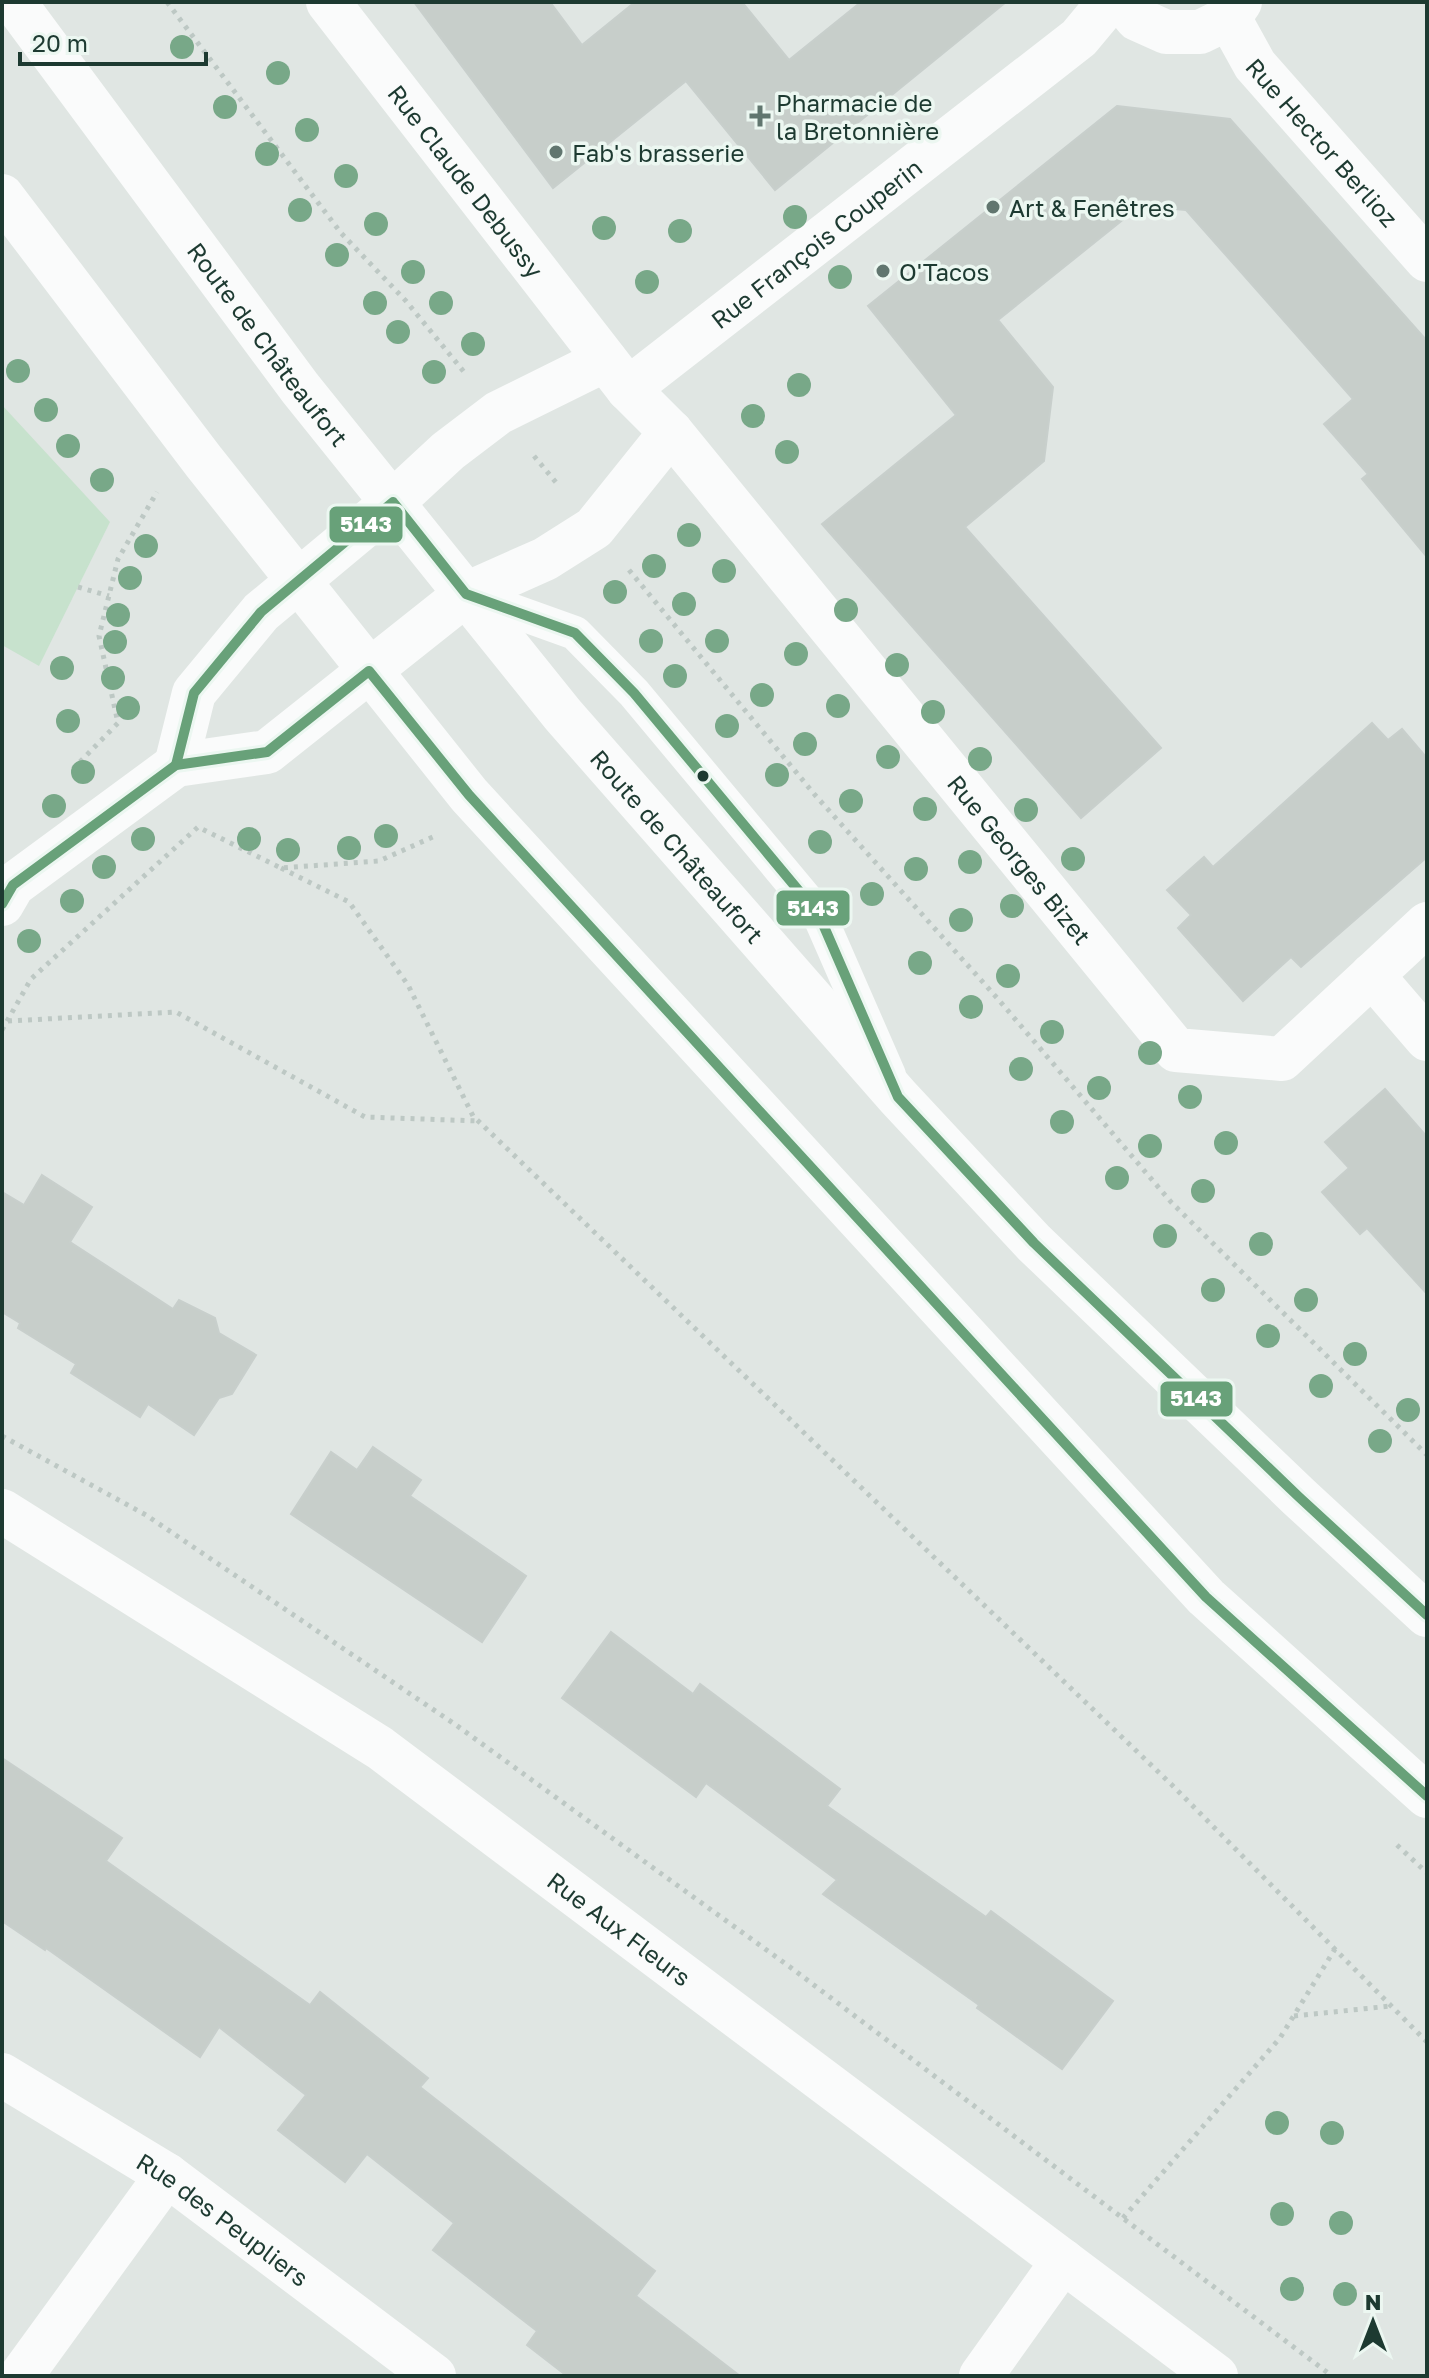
<svg xmlns="http://www.w3.org/2000/svg" width="1429" height="2378" font-family="'Golos Text',sans-serif">
	<style>
		.green { fill: #c7e2cd }
		.building { fill: #c7ceca; stroke: #c8cfcc; stroke-width: 2 }
		.lines { fill: none; stroke-linecap: round; stroke-linejoin: round }
		.path { stroke: #bdc8c4; stroke-width: 5; stroke-dasharray: 4 6; stroke-linecap: butt }
		.lane { stroke: #fafbfb; stroke-width: 34 }
		.street { stroke: #fafbfb; stroke-width: 44 }
		.secondary { stroke: #fafbfb; stroke-width: 44 }
		.bus-1-casing { stroke: #ecf7f1; stroke-width: 16 }
		.bus-1 { stroke: #68a179; stroke-width: 10 }
		.tree { fill: #78a888 }
		.poi-dot { fill: #61766f; stroke: #ecf7f1; stroke-width: 3 }
		.bus-dot { fill: #1d3a31; stroke: #ecf7f1; stroke-width: 3 }
		.labels { text-anchor: middle; dominant-baseline: central; stroke-width: 7; stroke-linejoin: round; paint-order: stroke }
		.poi-label { font-size: 24px; fill: #1d3a31; stroke: #ecf7f1; text-anchor: start }
		.street-label { font-size: 24px; fill: #1d3a31; stroke: #ecf7f1 }
		.line-badge { stroke: #ecf7f1; stroke-width: 3 }
		.badge-label { font-size: 22px; text-anchor: middle; font-weight: bold; fill: #fff }
	</style>
	<rect width="100%" height="100%" fill="#e0e6e3"/>
	<!-- green -->
	<polygon class="green" points="2,405 110,522 39,666 2,645"/>
	<!-- building -->
	<g class="building">
		<polygon points="414,2 550,2 582,45 635,2 742,2 789,60 861,2 1006,2 775,190 686,81 553,188"/>
		<polygon points="1117,106 1230,119 1427,341 1427,557 1362,479 1368,474 1324,424 1353,399 1186,210 1140,206 998,320 1053,387 1044,461 965,527 1161,748 1081,818 822,524 956,415 868,306"/>
		<polygon points="1372,723 1388,740 1402,729 1427,758 1427,857 1301,967 1291,957 1243,1001 1178,928 1191,915 1167,890 1204,857 1213,867"/>
		<polygon points="1385,1089 1427,1137 1427,1294 1367,1228 1360,1234 1322,1192 1349,1168 1325,1142"/>
		<polygon points="42,1175 92,1207 70,1242 173,1309 179,1300 215,1318 219,1333 256,1355 232,1394 219,1398 194,1435 148,1404 140,1417 71,1373 76,1364 18,1328 20,1323 2,1312 2,1192 24,1205"/>
		<polygon points="373,1447 421,1480 410,1496 526,1576 482,1642 291,1514 331,1452 357,1470"/>
		<polygon points="611,1632 693,1694 700,1684 840,1789 827,1806 986,1917 991,1911 1113,2001 1062,2069 977,2008 979,2005 823,1894 837,1880 706,1783 696,1797 562,1698"/>
		<polygon points="2,1758 122,1838 106,1861 310,2005 320,1992 428,2078 420,2087 655,2271 636,2296 740,2376 567,2376 527,2345 537,2331 433,2250 454,2223 367,2154 345,2182 278,2130 306,2095 219,2027 200,2057 46,1948 45,1950 2,1921"/>
	</g>
	<g class="lines">
		<!-- path -->
		<g class="path">
			<polyline points="167,2 341,233 406,301 464,372"/>
			<polyline points="534,456 559,486"/>
			<polyline points="629,570 815,795 998,999 1171,1202 1427,1455"/>
			<polyline points="78,587 109,596"/>
			<polyline points="73,769 118,723 99,636 118,559 157,492"/>
			<polyline points="281,868 349,902 408,985 473,1116 1172,1785 1427,2042"/>
			<polyline points="8,1021 176,1012 365,1117 479,1121"/>
			<polyline points="2,1030 31,979 198,827 281,868 379,861 435,836"/>
			<polyline points="2,1436 146,1515 456,1725 790,1967 1332,2376"/>
			<polyline points="1397,1845 1427,1873"/>
			<polyline points="1294,2016 1391,2006"/>
			<polyline points="1123,2218 1280,2038 1335,1949"/>
		</g>
		<!-- lane -->
		<polyline class="lane" points="466,594 575,633 634,693 819,915 889,1075"/>
		<!-- street -->
		<g class="street">
			<path id="s1" d="M328 2 628 389 671 432 1176 1050 1282 1059 1427 924"/>
			<polyline points="1123,2 1137,19 1166,32 1200,32 1229,18 1240,2"/>
			<path id="s2" d="M1229 18 1255 65 1427 260"/>
			<path id="s3" d="M628 389 1079 38 1109 2"/>
			<polyline points="176,765 194,693 261,612 393,502 448,451 498,413 605,360"/>
			<polyline points="2,904 13,885 176,765 267,752 466,594 545,559 594,528 671,432"/>
			<polyline points="1372,975 1427,1039"/>
			<path id="s4" d="M2 1511 380 1748 1216 2376"/>
			<path id="s5" d="M2 2075 167 2175 434 2376"/>
			<polyline points="21,2376 167,2175"/>
			<polyline points="981,2376 1063,2261"/>
		</g>
		<!-- secondary -->
		<g class="secondary">
			<path id="s6" d="M14 2 300 388 563 715 898 1097 1034 1243 1299 1497 1427 1615"/>
			<polyline points="2,196 204,462 469,795 1206,1597 1427,1796"/>
		</g>
		<defs>
			<g id="bus-1">
				<polyline points="176,765 194,693 261,612 393,502 466,594 575,633 634,693 819,915 898,1097 1034,1243 1299,1497 1427,1615"/>
				<polyline points="2,904 13,885 176,765 267,752 369,671 469,795 1206,1597 1427,1796"/>
			</g>
		</defs>
		<!-- bus-1 casing -->
		<use href="#bus-1" class="bus-1-casing"/>
		<!-- bus-1 -->
		<use href="#bus-1" class="bus-1"/>
	</g>
	<!-- trees -->
	<g class="tree">
		<circle cx="182" cy="47" r="12"/>
		<circle cx="278" cy="73" r="12"/>
		<circle cx="225" cy="107" r="12"/>
		<circle cx="307" cy="130" r="12"/>
		<circle cx="267" cy="154" r="12"/>
		<circle cx="346" cy="176" r="12"/>
		<circle cx="300" cy="210" r="12"/>
		<circle cx="795" cy="217" r="12"/>
		<circle cx="376" cy="224" r="12"/>
		<circle cx="604" cy="228" r="12"/>
		<circle cx="680" cy="231" r="12"/>
		<circle cx="337" cy="255" r="12"/>
		<circle cx="413" cy="272" r="12"/>
		<circle cx="840" cy="277" r="12"/>
		<circle cx="647" cy="282" r="12"/>
		<circle cx="375" cy="303" r="12"/>
		<circle cx="441" cy="303" r="12"/>
		<circle cx="398" cy="332" r="12"/>
		<circle cx="473" cy="344" r="12"/>
		<circle cx="18" cy="371" r="12"/>
		<circle cx="434" cy="372" r="12"/>
		<circle cx="799" cy="385" r="12"/>
		<circle cx="46" cy="410" r="12"/>
		<circle cx="753" cy="416" r="12"/>
		<circle cx="68" cy="446" r="12"/>
		<circle cx="787" cy="452" r="12"/>
		<circle cx="102" cy="480" r="12"/>
		<circle cx="689" cy="535" r="12"/>
		<circle cx="146" cy="546" r="12"/>
		<circle cx="654" cy="566" r="12"/>
		<circle cx="724" cy="571" r="12"/>
		<circle cx="130" cy="578" r="12"/>
		<circle cx="615" cy="592" r="12"/>
		<circle cx="684" cy="604" r="12"/>
		<circle cx="846" cy="610" r="12"/>
		<circle cx="118" cy="615" r="12"/>
		<circle cx="651" cy="641" r="12"/>
		<circle cx="717" cy="641" r="12"/>
		<circle cx="115" cy="642" r="12"/>
		<circle cx="796" cy="654" r="12"/>
		<circle cx="897" cy="665" r="12"/>
		<circle cx="62" cy="668" r="12"/>
		<circle cx="675" cy="676" r="12"/>
		<circle cx="113" cy="678" r="12"/>
		<circle cx="762" cy="695" r="12"/>
		<circle cx="838" cy="706" r="12"/>
		<circle cx="128" cy="708" r="12"/>
		<circle cx="933" cy="712" r="12"/>
		<circle cx="68" cy="721" r="12"/>
		<circle cx="727" cy="726" r="12"/>
		<circle cx="805" cy="744" r="12"/>
		<circle cx="888" cy="757" r="12"/>
		<circle cx="980" cy="759" r="12"/>
		<circle cx="83" cy="772" r="12"/>
		<circle cx="777" cy="775" r="12"/>
		<circle cx="851" cy="801" r="12"/>
		<circle cx="54" cy="806" r="12"/>
		<circle cx="925" cy="809" r="12"/>
		<circle cx="1026" cy="810" r="12"/>
		<circle cx="386" cy="836" r="12"/>
		<circle cx="143" cy="839" r="12"/>
		<circle cx="249" cy="839" r="12"/>
		<circle cx="820" cy="842" r="12"/>
		<circle cx="349" cy="848" r="12"/>
		<circle cx="288" cy="850" r="12"/>
		<circle cx="1073" cy="859" r="12"/>
		<circle cx="970" cy="862" r="12"/>
		<circle cx="104" cy="867" r="12"/>
		<circle cx="916" cy="869" r="12"/>
		<circle cx="872" cy="894" r="12"/>
		<circle cx="72" cy="901" r="12"/>
		<circle cx="1012" cy="906" r="12"/>
		<circle cx="961" cy="920" r="12"/>
		<circle cx="29" cy="941" r="12"/>
		<circle cx="920" cy="963" r="12"/>
		<circle cx="1008" cy="976" r="12"/>
		<circle cx="971" cy="1007" r="12"/>
		<circle cx="1052" cy="1032" r="12"/>
		<circle cx="1150" cy="1053" r="12"/>
		<circle cx="1021" cy="1069" r="12"/>
		<circle cx="1099" cy="1088" r="12"/>
		<circle cx="1190" cy="1097" r="12"/>
		<circle cx="1062" cy="1122" r="12"/>
		<circle cx="1226" cy="1143" r="12"/>
		<circle cx="1150" cy="1146" r="12"/>
		<circle cx="1117" cy="1178" r="12"/>
		<circle cx="1203" cy="1191" r="12"/>
		<circle cx="1165" cy="1236" r="12"/>
		<circle cx="1261" cy="1244" r="12"/>
		<circle cx="1213" cy="1290" r="12"/>
		<circle cx="1306" cy="1300" r="12"/>
		<circle cx="1268" cy="1336" r="12"/>
		<circle cx="1355" cy="1354" r="12"/>
		<circle cx="1321" cy="1386" r="12"/>
		<circle cx="1408" cy="1410" r="12"/>
		<circle cx="1380" cy="1441" r="12"/>
		<circle cx="1277" cy="2123" r="12"/>
		<circle cx="1332" cy="2133" r="12"/>
		<circle cx="1282" cy="2214" r="12"/>
		<circle cx="1341" cy="2223" r="12"/>
		<circle cx="1292" cy="2289" r="12"/>
		<circle cx="1345" cy="2294" r="12"/>
	</g>
	<!-- markers -->
	<g class="poi-dot">
		<path d="M756 104h8v8h8v8h-8v8h-8v-8h-8v-8h8z"/>
		<circle cx="556" cy="152" r="8"/>
		<circle cx="993" cy="207" r="8"/>
		<circle cx="883" cy="271" r="8"/>
	</g>
	<circle class="bus-dot" cx="703" cy="776" r="7"/>
	<g class="labels">
		<!-- poi labels -->
		<g class="poi-label">
			<text x="776" y="102">Pharmacie de<tspan x="776" dy="28">la Bretonnière</tspan></text>
			<text x="572" y="152">Fab's brasserie</text>
			<text x="1009" y="207">Art &amp; Fenêtres</text>
			<text x="899" y="271">O'Tacos</text>
		</g>
		<!-- street labels -->
		<g class="street-label">
			<text stroke="none"><textPath href="#s2" startOffset="156">Rue Hector Berlioz</textPath></text>
			<text stroke="none"><textPath href="#s1" startOffset="226">Rue Claude Debussy</textPath></text>
			<text stroke="none"><textPath href="#s3" startOffset="238">Rue François Couperin</textPath></text>
			<text stroke="none"><textPath href="#s6" startOffset="426">Route de Châteaufort</textPath></text>
			<text stroke="none"><textPath href="#s6" startOffset="1074">Route de Châteaufort</textPath></text>
			<text stroke="none"><textPath href="#s1" startOffset="1102">Rue Georges Bizet</textPath></text>
			<text stroke="none"><textPath href="#s4" startOffset="746">Rue Aux Fleurs</textPath></text>
			<text stroke="none"><textPath href="#s5" startOffset="264">Rue des Peupliers</textPath></text>
		</g>
	</g>
	<g class="line-badge">
		<rect x="328" y="505" width="76" height="39" rx="8" fill="#68a179"/>
		<rect x="775" y="889" width="76" height="38" rx="8" fill="#68a179"/>
		<rect x="1159" y="1380" width="75" height="38" rx="8" fill="#68a179"/>
	</g>
	<g class="badge-label">
		<text x="366" y="532">5143</text>
		<text x="813" y="916">5143</text>
		<text x="1196" y="1406">5143</text>
	</g>
	<!-- border -->
	<rect width="1429" height="2378" fill="none" stroke="#1d3a31" stroke-width="8"/>
	<!-- north arrow -->
	<g transform="translate(1373 2322)" stroke="#ecf7f1" stroke-width="6" paint-order="stroke">
	<path d="M0-6L14 30L0 20L-14 30Z" fill="#1d3a31"/>
	<text y="-12" font-size="22" font-weight="bold" text-anchor="middle" fill="#1d3a31">N</text>
	</g>
	<!-- scale -->
	<path d="M20 52v12h186v-12" fill="none" stroke="#1d3a31" stroke-width="4"/>
	<text x="32" y="52" font-size="24" fill="#1d3a31" stroke="#ecf7f1" stroke-width="6" paint-order="stroke">20 m</text>
</svg>
